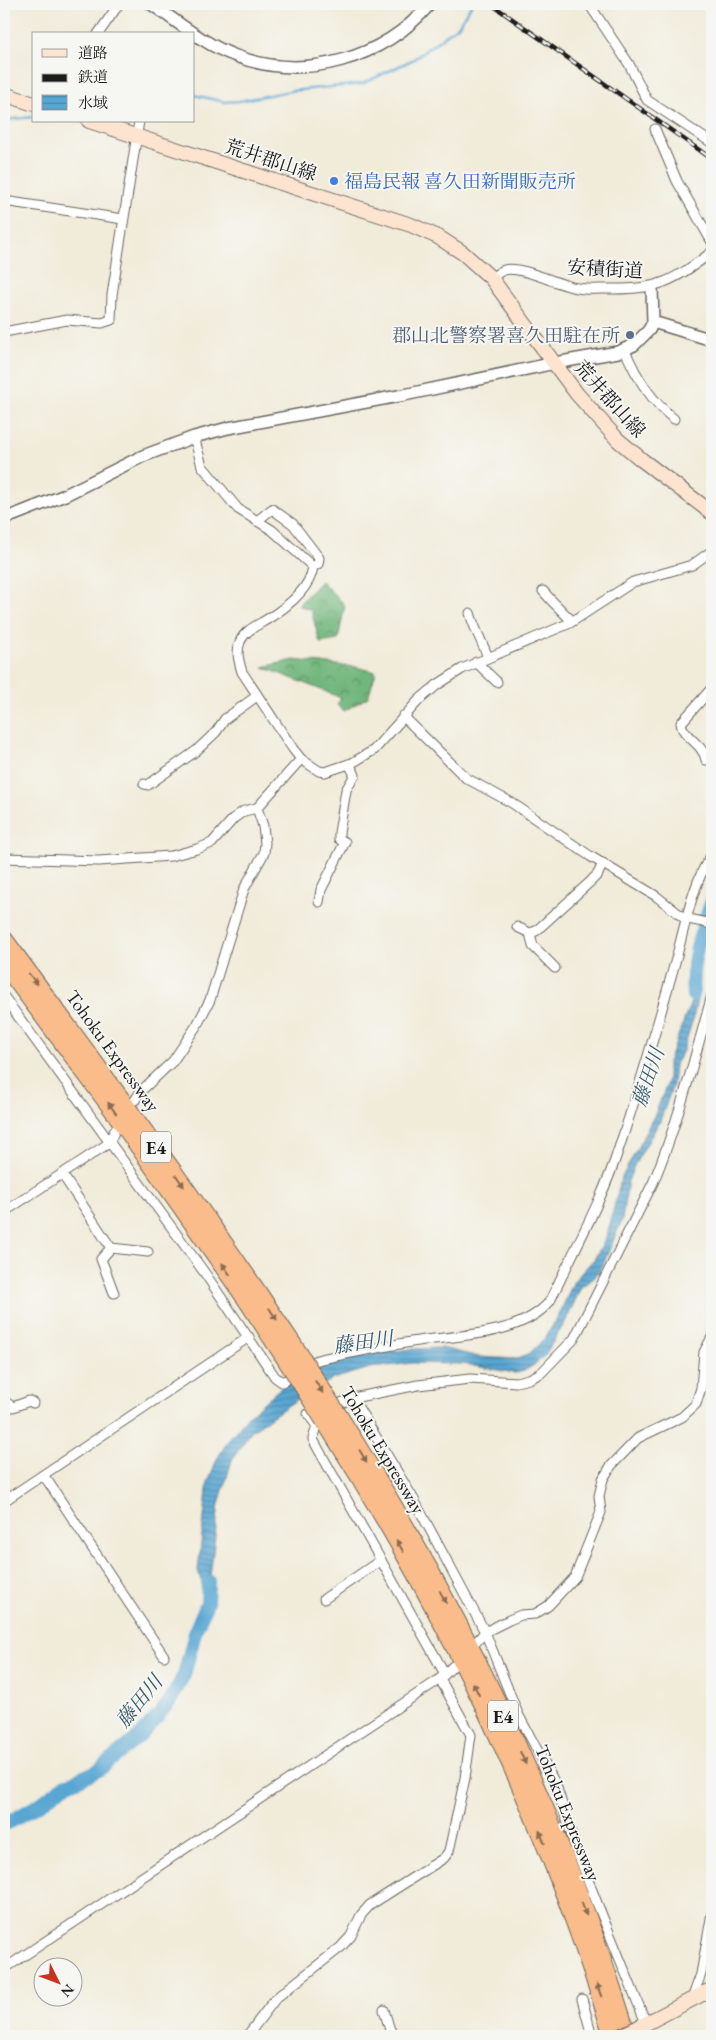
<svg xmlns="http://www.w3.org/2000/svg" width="716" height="2040" font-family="'EB Garamond','Noto Serif JP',serif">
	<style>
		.forest { fill: url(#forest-crowns); stroke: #46694c }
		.water { fill: url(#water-rules); stroke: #3a6177 }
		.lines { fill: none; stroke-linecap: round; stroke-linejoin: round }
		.stream { stroke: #59a6d2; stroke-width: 2.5 }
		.river { stroke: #59a6d2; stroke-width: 14 }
		.minor-casing { stroke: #67645e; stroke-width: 11 }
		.tertiary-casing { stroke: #67645e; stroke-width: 14 }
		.secondary-casing { stroke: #67645e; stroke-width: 16 }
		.motorway-casing { stroke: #67645e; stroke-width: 20 }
		.minor { stroke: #fff; stroke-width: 9 }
		.tertiary { stroke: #fff; stroke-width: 11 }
		.secondary { stroke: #fde4d0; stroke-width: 14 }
		.motorway { stroke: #f9bc8a; stroke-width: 18 }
		.rail-casing { stroke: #1c1c1c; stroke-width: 4.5 }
		.rail { stroke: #f6f6f2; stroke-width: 2.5; stroke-dasharray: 8; stroke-linecap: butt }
		.secondary-bridge-casing { stroke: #67645e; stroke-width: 16; stroke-linecap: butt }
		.motorway-bridge-casing { stroke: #67645e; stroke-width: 20; stroke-linecap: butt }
		.secondary-bridge { stroke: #fde4d0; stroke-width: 14 }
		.motorway-bridge { stroke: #f9bc8a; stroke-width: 18 }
		.oneway { fill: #8a6c53 }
		.shop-dot { fill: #3f7fe0; stroke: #f6f6f2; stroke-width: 2 }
		.service-dot { fill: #5c6f8a; stroke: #f6f6f2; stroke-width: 2 }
		.labels { text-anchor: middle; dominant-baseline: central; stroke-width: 4; stroke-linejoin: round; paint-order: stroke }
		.shield { fill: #f6f6f2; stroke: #5d5d5c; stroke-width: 1 }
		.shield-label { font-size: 18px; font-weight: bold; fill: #1c1c1c }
		.street-label { font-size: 19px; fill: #1c1c1c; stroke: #f6f6f2 }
		.shop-label { font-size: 19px; fill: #366cbe; stroke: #f6f6f2; text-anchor: start }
		.service-label { font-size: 19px; fill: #4e5e75; stroke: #f6f6f2; text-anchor: end }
		.water-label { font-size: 20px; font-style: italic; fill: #375a6e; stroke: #f6f6f2 }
	</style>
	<defs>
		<pattern id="forest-crowns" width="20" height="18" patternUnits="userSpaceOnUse" patternTransform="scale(1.25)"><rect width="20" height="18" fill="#71b67b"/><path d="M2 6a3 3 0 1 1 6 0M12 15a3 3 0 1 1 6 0" fill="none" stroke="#5c9364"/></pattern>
		<pattern id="water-rules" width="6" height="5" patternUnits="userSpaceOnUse" patternTransform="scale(1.25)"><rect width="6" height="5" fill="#59a6d2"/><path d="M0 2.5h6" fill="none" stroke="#4986aa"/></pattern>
	</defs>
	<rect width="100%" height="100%" fill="#f6f6f2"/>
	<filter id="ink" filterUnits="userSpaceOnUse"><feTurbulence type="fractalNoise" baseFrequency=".02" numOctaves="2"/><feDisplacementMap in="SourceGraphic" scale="10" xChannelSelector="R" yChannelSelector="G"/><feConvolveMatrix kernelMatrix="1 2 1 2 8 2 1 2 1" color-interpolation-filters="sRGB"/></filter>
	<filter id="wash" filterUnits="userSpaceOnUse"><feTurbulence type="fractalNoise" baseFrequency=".0096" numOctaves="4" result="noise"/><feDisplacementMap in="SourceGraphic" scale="20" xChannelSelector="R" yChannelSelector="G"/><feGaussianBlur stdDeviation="1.12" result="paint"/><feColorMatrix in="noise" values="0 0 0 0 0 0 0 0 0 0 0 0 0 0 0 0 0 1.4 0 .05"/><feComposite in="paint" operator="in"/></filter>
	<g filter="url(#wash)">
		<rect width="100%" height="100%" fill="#f1ebd9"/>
		<!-- forest -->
		<g class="forest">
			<polygon points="321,581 345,605 338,640 320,643 311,610 298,605"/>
			<polygon points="294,660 356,667 376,672 368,697 344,711 337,704 342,698 263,667"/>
		</g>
		<!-- water -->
		<polygon class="water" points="691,977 696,987 697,1000 693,1019 683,1051 675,1064 673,1085 660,1121 635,1164 628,1181 622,1220 603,1265 595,1277 581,1287 567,1319 545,1355 534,1365 524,1371 515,1373 463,1364 412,1363 370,1368 333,1379 293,1402 251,1431 232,1460 219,1504 207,1601 198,1570 208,1482 217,1459 230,1438 249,1415 285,1384 322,1365 372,1354 410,1349 442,1348 479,1357 517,1359 529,1354 545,1338 559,1315 574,1281 595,1258 607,1235 621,1179 655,1114 665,1089 668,1079 668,1062 691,1002 688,984"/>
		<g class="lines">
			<!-- stream -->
			<g class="stream">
				<polyline points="194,95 225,102 239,101 290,91 362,84 414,59 458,26 472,4"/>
				<polyline points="4,120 34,117"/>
			</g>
			<!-- river -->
			<g class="river">
				<path d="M693 995C690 962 701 931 712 901"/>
				<polyline points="4,1825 40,1804 64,1786 99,1770 140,1736 159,1715 170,1701 184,1675 196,1629 207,1603 208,1581"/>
			</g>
		</g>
	</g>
	<g filter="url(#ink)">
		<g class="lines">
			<defs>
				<g id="minor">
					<polyline points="589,4 629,64 647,100 712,143"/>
					<polyline points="98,34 119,4"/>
					<polyline points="655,129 677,181 712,242"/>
					<polyline points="4,201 123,219"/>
					<path d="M491 278C495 276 500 271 504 270 520 265 558 285 577 288 587 290 598 289 608 289 658 290 672 282 712 252"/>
					<polyline points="4,332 67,320 102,323 111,320 112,295 139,121"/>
					<path d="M625 350C636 377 650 400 674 419"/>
					<path d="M194 437 202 466 238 509 272 530 313 567C310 590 284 609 266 620 256 626 244 631 240 642 236 652 239 662 242 672L293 749 301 759 319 771 325 772 352 763 374 750 419 700 437 685 462 669 570 623 633 582 692 565 712 551"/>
					<polyline points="257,521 272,509 293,524 319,558 318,564 313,567"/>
					<polyline points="543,591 552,601 572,621"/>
					<path d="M470 613C474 628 482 642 488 657"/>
					<polyline points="476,662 497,682"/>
					<polyline points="403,716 466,778 512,803 590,856 656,896 684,918 712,924"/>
					<path d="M706 760C703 743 682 737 681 723L712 688"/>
					<polyline points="144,784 148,785 196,751 216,732 225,719 257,696"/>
					<polyline points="4,858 99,861 171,856 197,849 212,843 234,818 244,811 257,808 301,759"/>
					<polyline points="319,902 321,890 345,842 339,839 339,833 346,790 355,775 349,764"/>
					<polyline points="517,927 530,933 536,931 590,882 598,874 603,863"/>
					<polyline points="530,933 533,946 555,968"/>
					<path d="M4 997 204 1272 275 1377 282 1382C295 1377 307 1362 321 1359 350 1353 381 1347 411 1342 453 1335 521 1337 550 1301 573 1252 603 1199 619 1148 639 1088 657 1027 674 966 683 935 693 879 712 855"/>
					<polyline points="135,1100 142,1090 173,1061 197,1025 210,1000 244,889 264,853 265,843 263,826 257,808"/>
					<polyline points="62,1174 111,1248 101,1259 114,1293"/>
					<polyline points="4,1212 109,1143 115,1130"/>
					<polyline points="111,1248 148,1252"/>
					<polyline points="353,1399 413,1498 485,1632 518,1714 556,1785 575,1846 597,1903 646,2023"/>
					<polyline points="4,1401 13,1407 29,1401 33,1403"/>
					<polyline points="43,1475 49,1483 164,1656"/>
					<polyline points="4,1501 249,1337"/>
					<polyline points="324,1599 381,1560"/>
					<polyline points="477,1641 485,1632 509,1620 521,1615 535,1614 548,1606 575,1577 601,1512 599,1496 603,1479 611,1466 638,1438 682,1417 696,1404 701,1388 704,1352 712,1337"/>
					<path d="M445 1674 316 1445 313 1439 317 1426 308 1414 358 1397 418 1385 470 1379 516 1382 529 1379 541 1373 574 1339 653 1183C678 1123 695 1057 712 995"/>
					<polyline points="4,1969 440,1679 453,1666"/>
					<polyline points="582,1999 592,2036"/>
					<polyline points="692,1999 701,1974 712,1913"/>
					<polyline points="384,2010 390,2030 396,2036"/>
					<polyline points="247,2036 276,1998 341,1947 351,1936 361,1915 370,1905 444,1858 449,1851 465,1778 471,1735 440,1679"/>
				</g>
				<g id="tertiary">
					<path d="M151 4C178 22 205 45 236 56 304 82 383 59 430 4"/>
					<polyline points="653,322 712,340"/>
					<polyline points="4,519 65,495 143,456 194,437 228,428 404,395 555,363 618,352 634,345 649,330 653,322 652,288"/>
				</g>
				<g id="secondary">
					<polyline points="4,94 34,104"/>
					<polyline points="89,121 411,225 438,237 463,253 491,278 577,394 618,440 642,460 712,513"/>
					<polyline points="639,2027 712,1989"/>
				</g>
				<g id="motorway">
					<path d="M4 940C105 1078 207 1215 302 1359"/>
					<polyline points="4,963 115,1112 248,1301 292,1368"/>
					<path d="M337 1414C460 1608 560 1817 627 2036"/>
					<path d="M327 1424C448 1614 548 1820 613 2036"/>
				</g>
			</defs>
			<!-- minor casing -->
			<use href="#minor" class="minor-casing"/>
			<!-- tertiary casing -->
			<use href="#tertiary" class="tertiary-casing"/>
			<!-- secondary casing -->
			<use href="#secondary" class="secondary-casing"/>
			<!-- motorway casing -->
			<use href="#motorway" class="motorway-casing"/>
			<!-- minor -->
			<use href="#minor" class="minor"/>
			<!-- tertiary -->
			<use href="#tertiary" class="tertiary"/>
			<!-- secondary -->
			<use href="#secondary" class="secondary"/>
			<!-- motorway -->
			<use href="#motorway" class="motorway"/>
			<defs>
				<polyline id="rail" points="491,4 712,159"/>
			</defs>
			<!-- rail casing -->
			<use href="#rail" class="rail-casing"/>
			<!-- rail -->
			<use href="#rail" class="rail"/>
			<defs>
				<polyline id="secondary-bridge" points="620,2036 639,2027"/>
				<g id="motorway-bridge">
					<polyline points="302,1359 337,1414"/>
					<polyline points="292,1368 327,1424"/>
				</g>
			</defs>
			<!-- secondary-bridge casing -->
			<use href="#secondary-bridge" class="secondary-bridge-casing"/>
			<!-- motorway-bridge casing -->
			<use href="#motorway-bridge" class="motorway-bridge-casing"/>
			<!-- secondary-bridge -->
			<use href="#secondary-bridge" class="secondary-bridge"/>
			<!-- motorway-bridge -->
			<use href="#motorway-bridge" class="motorway-bridge"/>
		</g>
		<!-- one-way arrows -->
		<defs><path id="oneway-solid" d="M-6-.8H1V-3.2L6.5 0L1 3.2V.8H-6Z" transform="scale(1.25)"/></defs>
		<g class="oneway">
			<use href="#oneway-solid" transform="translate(33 979) rotate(53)"/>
			<use href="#oneway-solid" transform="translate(112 1108) rotate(-126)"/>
			<use href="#oneway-solid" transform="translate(180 1181) rotate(55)"/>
			<use href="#oneway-solid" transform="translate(226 1269) rotate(-125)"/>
			<use href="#oneway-solid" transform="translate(273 1314) rotate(57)"/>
			<use href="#oneway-solid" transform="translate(319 1387) rotate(58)"/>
			<use href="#oneway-solid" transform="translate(363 1456) rotate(59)"/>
			<use href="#oneway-solid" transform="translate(400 1546) rotate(-120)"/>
			<use href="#oneway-solid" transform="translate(443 1597) rotate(62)"/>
			<use href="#oneway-solid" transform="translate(476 1689) rotate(-116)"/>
			<use href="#oneway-solid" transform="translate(523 1758) rotate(66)"/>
			<use href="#oneway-solid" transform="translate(542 1837) rotate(-113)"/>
			<use href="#oneway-solid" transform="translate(584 1909) rotate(70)"/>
			<use href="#oneway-solid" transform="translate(599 1990) rotate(-109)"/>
		</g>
	</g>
	<!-- markers -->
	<circle class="shop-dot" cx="334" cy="181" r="5"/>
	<circle class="service-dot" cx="630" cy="335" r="5"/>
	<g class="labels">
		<!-- shield labels -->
		<g class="shield">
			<rect x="141" y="1131.5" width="30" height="31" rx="4"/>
			<rect x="488" y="1700.5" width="30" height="31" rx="4"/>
		</g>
		<g class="shield-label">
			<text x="156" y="1147">E4</text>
			<text x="503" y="1716">E4</text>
		</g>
		<!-- street labels -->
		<g class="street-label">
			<text transform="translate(271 160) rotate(18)">荒井郡山線</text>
			<text transform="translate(605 269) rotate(3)">安積街道</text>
			<text transform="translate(610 399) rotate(48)">荒井郡山線</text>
			<text transform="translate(113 1051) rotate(54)">Tohoku Expressway</text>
			<text transform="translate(383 1450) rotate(59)">Tohoku Expressway</text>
			<text transform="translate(568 1813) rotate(68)">Tohoku Expressway</text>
		</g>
		<!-- shop labels -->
		<g class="shop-label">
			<text x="344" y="181">福島民報 喜久田新聞販売所</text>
		</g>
		<!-- service labels -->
		<g class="service-label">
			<text x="620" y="335">郡山北警察署喜久田駐在所</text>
		</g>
		<!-- water labels -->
		<g class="water-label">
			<text transform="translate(648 1077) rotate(-71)">藤田川</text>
			<text transform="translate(363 1342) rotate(-8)">藤田川</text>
			<text transform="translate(139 1701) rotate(-51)">藤田川</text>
		</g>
	</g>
	<!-- margin -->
	<rect width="716" height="2040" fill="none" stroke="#f6f6f2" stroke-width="20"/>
	<!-- legend -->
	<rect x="32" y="32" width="162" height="90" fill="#f6f6f2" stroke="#9f9f9c"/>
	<rect x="42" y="49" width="25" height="8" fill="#fde4d0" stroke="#9f9f9c"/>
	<text x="78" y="58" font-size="15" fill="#1c1c1c">道路</text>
	<rect x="42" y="74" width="25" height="8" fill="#1c1c1c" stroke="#9f9f9c"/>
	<text x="78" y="82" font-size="15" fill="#1c1c1c">鉄道</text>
	<rect x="42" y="95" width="25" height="15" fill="url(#water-rules)" stroke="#9f9f9c"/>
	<text x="78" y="108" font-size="15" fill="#1c1c1c">水域</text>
	<!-- north arrow -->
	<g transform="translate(58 1982) rotate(132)"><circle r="24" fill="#f6f6f2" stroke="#9f9f9c"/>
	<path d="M0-4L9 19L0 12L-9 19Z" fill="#c8321e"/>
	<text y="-8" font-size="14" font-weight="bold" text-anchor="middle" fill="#1c1c1c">N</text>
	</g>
</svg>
